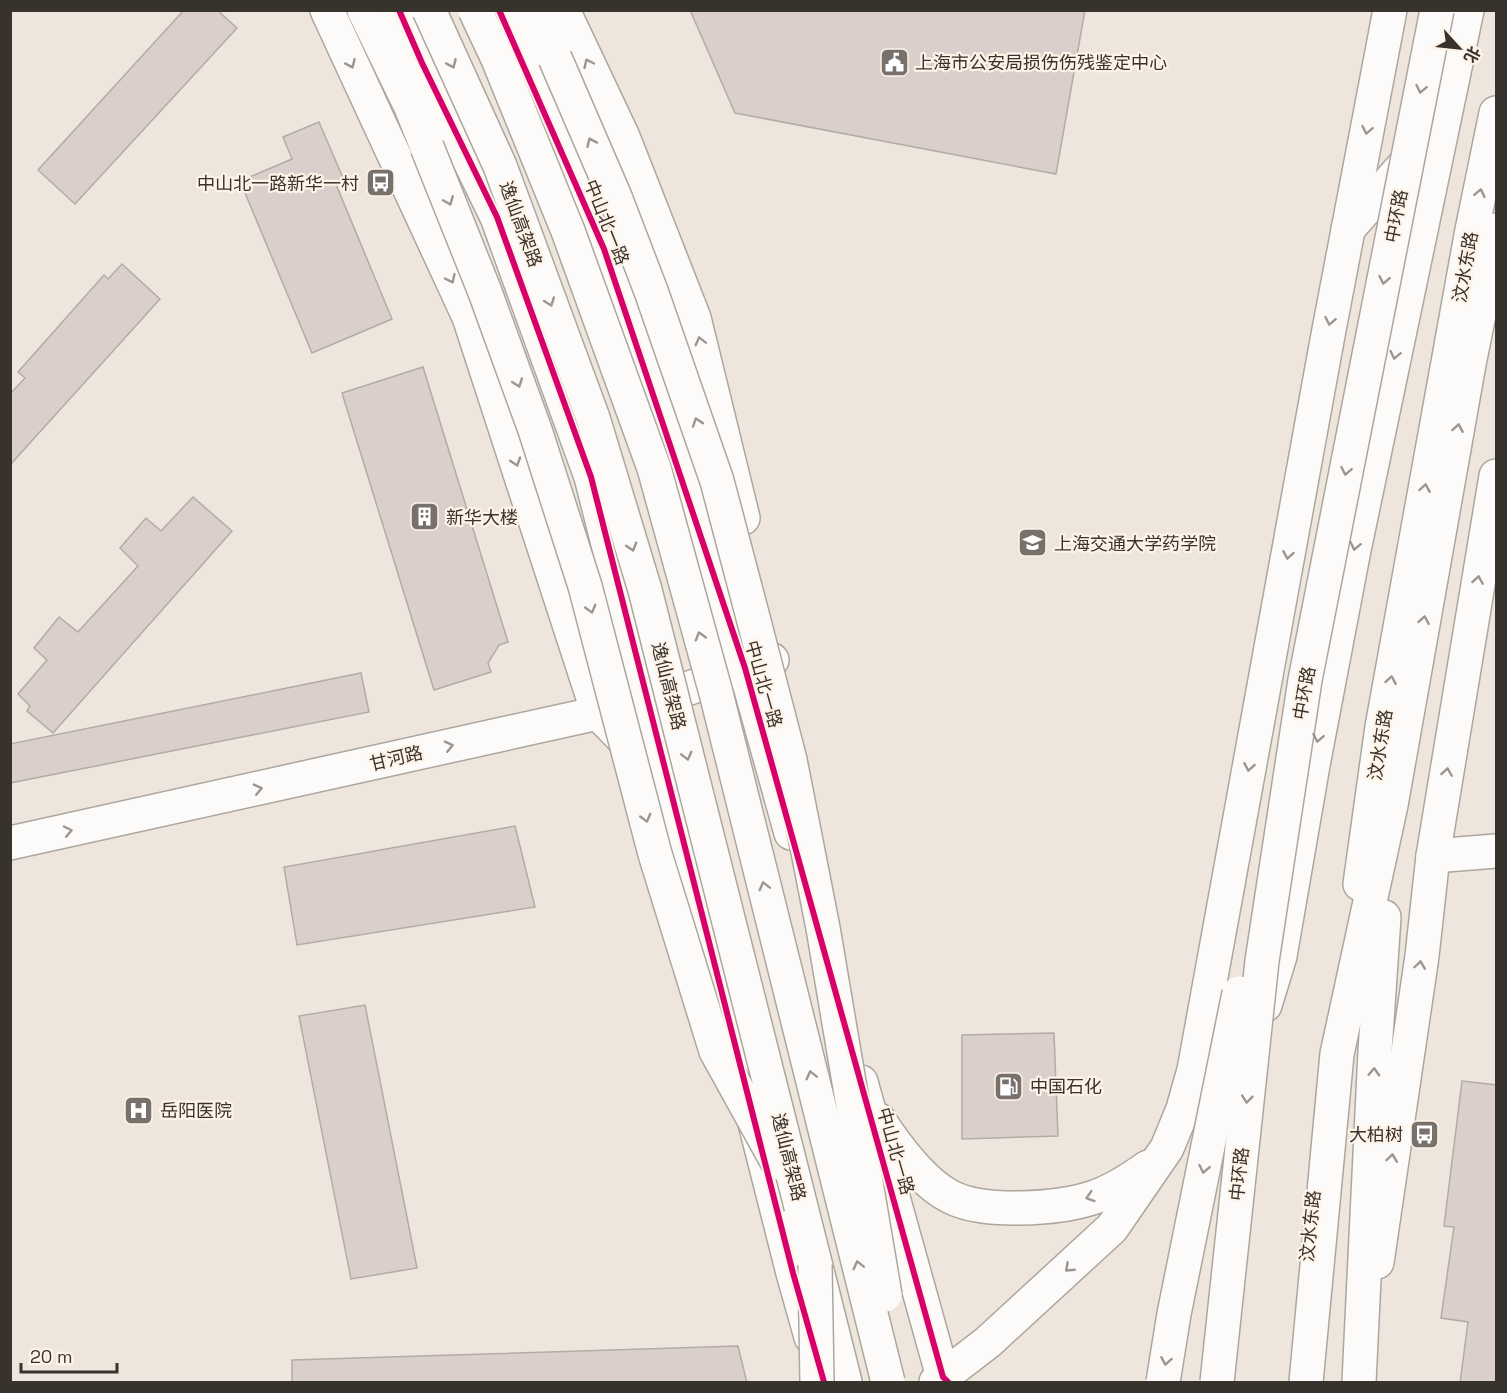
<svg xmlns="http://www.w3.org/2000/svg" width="1507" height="1393" font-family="'Space Grotesk','Noto Sans SC',sans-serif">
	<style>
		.building { fill: #dacfca; stroke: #b3aba7; stroke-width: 1.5 }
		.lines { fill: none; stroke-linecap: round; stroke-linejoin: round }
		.minor-casing { stroke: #aca69f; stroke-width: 36 }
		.tertiary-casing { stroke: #aca69f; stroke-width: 36 }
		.primary-casing { stroke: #aca69f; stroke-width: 36 }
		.trunk-casing { stroke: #aca69f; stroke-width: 36 }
		.minor { stroke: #fcfbfa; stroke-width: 33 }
		.tertiary { stroke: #fcfbfa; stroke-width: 33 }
		.primary { stroke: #fcfbfa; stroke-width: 33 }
		.trunk { stroke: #fcfbfa; stroke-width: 33 }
		.trunk-bridge-casing { stroke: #aca69f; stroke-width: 36; stroke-linecap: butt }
		.trunk-bridge { stroke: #fcfbfa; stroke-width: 33 }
		.cycleway-casing { stroke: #fff3e8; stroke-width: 10 }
		.cycleway { stroke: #d6006c; stroke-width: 6 }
		.oneway { stroke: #9a9694 }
		.labels { text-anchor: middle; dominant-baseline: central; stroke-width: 4.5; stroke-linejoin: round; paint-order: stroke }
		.poi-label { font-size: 18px; fill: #38322d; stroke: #fff3e8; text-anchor: start }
		.street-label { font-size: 18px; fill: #38322d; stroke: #fff3e8 }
	</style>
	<rect width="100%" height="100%" fill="#eee6dd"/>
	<!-- building -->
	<g class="building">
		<polygon points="184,10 217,10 237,28 75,204 38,170"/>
		<polygon points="690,10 1085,10 1056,174 735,113"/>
		<polygon points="319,122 343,178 335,182 392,319 312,353 240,181 292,159 283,137"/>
		<polygon points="122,264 160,299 10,465 10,394 25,378 18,372 104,275 108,279"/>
		<polygon points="423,367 508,642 499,645 488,663 491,672 434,690 342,393"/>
		<polygon points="193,497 232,531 53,733 27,711 30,706 18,694 47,660 34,648 59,617 78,632 138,566 120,548 146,518 161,531"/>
		<polygon points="361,673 369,712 10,783 10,744"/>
		<polygon points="515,826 535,907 297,945 284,867"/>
		<polygon points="365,1005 417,1268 351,1279 299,1016"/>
		<polygon points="1054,1033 1058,1136 962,1139 962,1035"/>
		<polygon points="1462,1081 1497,1085 1497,1383 1460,1383 1468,1322 1441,1318 1454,1227 1444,1226"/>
		<polygon points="738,1346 747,1383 292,1383 292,1360"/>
	</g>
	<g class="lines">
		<defs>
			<polyline id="minor" points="1433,856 1496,851"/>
			<polyline id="tertiary" points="10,843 648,702 772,660"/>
			<g id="primary">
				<polyline points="327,10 469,317 598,713 634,750"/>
				<polyline points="399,10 422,63 497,217 591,477 793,1273 811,1337"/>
				<polyline points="499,10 604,249 745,668 791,833"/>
				<polyline points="563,10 623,137 694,318 743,518"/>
				<polyline points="1348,229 1415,153"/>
				<polyline points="1360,884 1382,727 1472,230 1496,113"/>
				<polyline points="1265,1005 1280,956 1313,765 1353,555 1467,10"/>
				<polyline points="861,1082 943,1377 948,1382"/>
				<path d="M879 1120C895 1145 923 1183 951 1197 984 1214 1057 1209 1092 1198 1113 1191 1130 1180 1148 1167"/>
				<polyline points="1377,1262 1422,956 1433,856 1496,476"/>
				<polyline points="936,1382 988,1342 1112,1228 1167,1148 1183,1109 1194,1070 1328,335 1390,10"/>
			</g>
			<g id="trunk">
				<polyline points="364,10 411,107 427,147"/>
				<polyline points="532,10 555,58"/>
				<polyline points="801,1207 845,1382"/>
				<polyline points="1306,1382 1337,1054 1391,805 1469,364 1496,230"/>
				<polyline points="1359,1382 1375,1051 1384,917"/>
			</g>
		</defs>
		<!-- minor casing -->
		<use href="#minor" class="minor-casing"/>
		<!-- tertiary casing -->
		<use href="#tertiary" class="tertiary-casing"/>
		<!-- primary casing -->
		<use href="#primary" class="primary-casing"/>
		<!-- trunk casing -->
		<use href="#trunk" class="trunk-casing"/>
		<!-- minor -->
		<use href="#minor" class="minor"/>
		<!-- tertiary -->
		<use href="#tertiary" class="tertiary"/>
		<!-- primary -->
		<use href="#primary" class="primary"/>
		<!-- trunk -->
		<use href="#trunk" class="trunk"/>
		<defs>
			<g id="trunk-bridge">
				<polyline points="429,10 500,166 593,418 645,590 801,1207"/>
				<polyline points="475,10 498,59 568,231 654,468 716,693 888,1382"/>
				<polyline points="555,58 615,197 651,291 717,481 750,606 790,760 823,928 885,1295"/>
				<polyline points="427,147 485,292 535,430 585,586 655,854 716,1051 778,1163"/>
				<polyline points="815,1265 817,1382"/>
				<polyline points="1163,1382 1174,1314 1239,993"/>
				<polyline points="1217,1382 1262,961 1305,680 1437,10"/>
			</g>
		</defs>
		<!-- trunk-bridge casing -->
		<use href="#trunk-bridge" class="trunk-bridge-casing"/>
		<!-- trunk-bridge -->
		<use href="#trunk-bridge" class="trunk-bridge"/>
		<defs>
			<g id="cycleway">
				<polyline points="399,10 422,63 497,217 591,477 793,1273 824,1382"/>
				<polyline points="499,10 604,249 745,668 943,1377 948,1382"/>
			</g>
		</defs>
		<!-- cycleway casing -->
		<use href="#cycleway" class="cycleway-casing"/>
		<!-- cycleway -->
		<use href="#cycleway" class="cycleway"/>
	</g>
	<!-- one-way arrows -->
	<defs><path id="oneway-chevron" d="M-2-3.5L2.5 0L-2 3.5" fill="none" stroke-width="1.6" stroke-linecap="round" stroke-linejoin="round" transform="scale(1.5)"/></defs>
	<g class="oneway">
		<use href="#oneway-chevron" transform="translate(588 63) rotate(-115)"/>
		<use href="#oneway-chevron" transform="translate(351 64) rotate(66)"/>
		<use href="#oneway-chevron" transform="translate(452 64) rotate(66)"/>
		<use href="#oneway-chevron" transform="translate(1421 89) rotate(101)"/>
		<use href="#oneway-chevron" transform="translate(1367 130) rotate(101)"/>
		<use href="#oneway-chevron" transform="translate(591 142) rotate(-114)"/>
		<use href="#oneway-chevron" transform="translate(1480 193) rotate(-78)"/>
		<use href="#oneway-chevron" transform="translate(449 201) rotate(68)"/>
		<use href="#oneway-chevron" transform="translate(451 279) rotate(65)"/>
		<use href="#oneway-chevron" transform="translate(1384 280) rotate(101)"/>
		<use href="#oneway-chevron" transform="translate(550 302) rotate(70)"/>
		<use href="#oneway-chevron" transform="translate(1330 321) rotate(101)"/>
		<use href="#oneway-chevron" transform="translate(700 341) rotate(-104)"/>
		<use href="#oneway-chevron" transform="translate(1395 355) rotate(102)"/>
		<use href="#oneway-chevron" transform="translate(518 383) rotate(70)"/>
		<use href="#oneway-chevron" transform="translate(697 422) rotate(-109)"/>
		<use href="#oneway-chevron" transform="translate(1458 428) rotate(-80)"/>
		<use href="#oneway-chevron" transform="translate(516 462) rotate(72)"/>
		<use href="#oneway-chevron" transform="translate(1346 471) rotate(101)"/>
		<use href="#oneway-chevron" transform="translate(1425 488) rotate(-80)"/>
		<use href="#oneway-chevron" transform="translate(1355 546) rotate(102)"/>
		<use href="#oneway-chevron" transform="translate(632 547) rotate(73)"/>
		<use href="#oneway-chevron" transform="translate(1288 555) rotate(100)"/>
		<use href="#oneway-chevron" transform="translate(1478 580) rotate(-81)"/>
		<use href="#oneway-chevron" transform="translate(591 609) rotate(75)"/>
		<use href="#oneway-chevron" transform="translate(1424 620) rotate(-80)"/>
		<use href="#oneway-chevron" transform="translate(700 636) rotate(-106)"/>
		<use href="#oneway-chevron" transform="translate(1391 680) rotate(-80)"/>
		<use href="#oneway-chevron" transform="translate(1318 738) rotate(101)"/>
		<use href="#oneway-chevron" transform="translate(449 746) rotate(-13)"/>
		<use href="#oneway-chevron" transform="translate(687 756) rotate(76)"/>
		<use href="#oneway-chevron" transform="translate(1249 767) rotate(100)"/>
		<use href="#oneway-chevron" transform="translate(1447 772) rotate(-81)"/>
		<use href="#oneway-chevron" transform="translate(258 789) rotate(-13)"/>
		<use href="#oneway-chevron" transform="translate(646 818) rotate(75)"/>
		<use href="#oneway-chevron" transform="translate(68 831) rotate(-12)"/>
		<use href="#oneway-chevron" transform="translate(764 886) rotate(-104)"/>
		<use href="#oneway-chevron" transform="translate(1420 965) rotate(-82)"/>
		<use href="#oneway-chevron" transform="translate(1374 1072) rotate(-87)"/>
		<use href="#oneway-chevron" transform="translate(811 1075) rotate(-104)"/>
		<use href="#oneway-chevron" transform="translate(1247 1099) rotate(96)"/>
		<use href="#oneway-chevron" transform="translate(1392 1158) rotate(-82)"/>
		<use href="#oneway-chevron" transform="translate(1204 1169) rotate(101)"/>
		<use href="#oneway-chevron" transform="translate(1090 1197) rotate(163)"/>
		<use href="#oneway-chevron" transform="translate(858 1265) rotate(-104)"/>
		<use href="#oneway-chevron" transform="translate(1069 1268) rotate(137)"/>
		<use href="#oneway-chevron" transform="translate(1166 1361) rotate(100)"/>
	</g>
	<!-- icons -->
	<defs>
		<symbol id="civic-square" viewBox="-11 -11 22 22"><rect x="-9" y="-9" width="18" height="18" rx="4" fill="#78716b" stroke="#fff3e8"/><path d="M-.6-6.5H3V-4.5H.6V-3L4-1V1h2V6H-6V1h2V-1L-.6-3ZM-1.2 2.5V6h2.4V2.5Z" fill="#fff"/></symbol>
		<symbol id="bus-square" viewBox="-11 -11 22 22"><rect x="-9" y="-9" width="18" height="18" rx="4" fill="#78716b" stroke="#fff3e8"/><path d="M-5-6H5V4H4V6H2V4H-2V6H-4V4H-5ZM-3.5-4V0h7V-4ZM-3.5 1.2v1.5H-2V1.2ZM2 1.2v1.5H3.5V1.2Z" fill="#fff"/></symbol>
		<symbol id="building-square" viewBox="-11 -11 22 22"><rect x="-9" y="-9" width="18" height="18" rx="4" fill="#78716b" stroke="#fff3e8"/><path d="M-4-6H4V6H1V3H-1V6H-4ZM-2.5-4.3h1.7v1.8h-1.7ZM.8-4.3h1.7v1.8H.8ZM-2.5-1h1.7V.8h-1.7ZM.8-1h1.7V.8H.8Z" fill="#fff"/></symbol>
		<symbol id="school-square" viewBox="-11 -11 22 22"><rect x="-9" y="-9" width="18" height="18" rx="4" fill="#78716b" stroke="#fff3e8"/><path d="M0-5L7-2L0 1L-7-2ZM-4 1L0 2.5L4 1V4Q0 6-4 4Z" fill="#fff"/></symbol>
		<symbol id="fuel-square" viewBox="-11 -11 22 22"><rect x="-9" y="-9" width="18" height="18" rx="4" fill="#78716b" stroke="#fff3e8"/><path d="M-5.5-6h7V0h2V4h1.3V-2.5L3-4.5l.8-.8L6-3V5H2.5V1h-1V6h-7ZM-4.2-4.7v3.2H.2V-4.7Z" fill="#fff"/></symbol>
		<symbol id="hospital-square" viewBox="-11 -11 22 22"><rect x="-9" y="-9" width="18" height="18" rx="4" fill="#78716b" stroke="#fff3e8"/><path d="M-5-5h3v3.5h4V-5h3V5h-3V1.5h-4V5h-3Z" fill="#fff"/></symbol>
	</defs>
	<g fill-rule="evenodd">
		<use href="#civic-square" x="878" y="46" width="33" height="33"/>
		<use href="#bus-square" x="364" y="166" width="33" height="33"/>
		<use href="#building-square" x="408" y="500" width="33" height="33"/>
		<use href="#school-square" x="1016" y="526" width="33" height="33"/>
		<use href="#fuel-square" x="992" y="1070" width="33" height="33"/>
		<use href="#hospital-square" x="122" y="1094" width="33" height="33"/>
		<use href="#bus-square" x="1408" y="1118" width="33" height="33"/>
	</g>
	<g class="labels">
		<!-- poi labels -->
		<g class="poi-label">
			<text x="915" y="62">上海市公安局损伤伤残鉴定中心</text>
			<text x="359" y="183" text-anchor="end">中山北一路新华一村</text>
			<text x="446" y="517">新华大楼</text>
			<text x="1054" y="543">上海交通大学药学院</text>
			<text x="1030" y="1086">中国石化</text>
			<text x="160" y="1110">岳阳医院</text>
			<text x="1403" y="1134" text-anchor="end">大柏树</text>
		</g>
		<!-- street labels -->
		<g class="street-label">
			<text transform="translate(1396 216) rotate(-79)">中环路</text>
			<text transform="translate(607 222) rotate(68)">中山北一路</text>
			<text transform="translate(521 224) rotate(70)">逸仙高架路</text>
			<text transform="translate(1465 267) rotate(-80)">汶水东路</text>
			<text transform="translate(764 684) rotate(74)">中山北一路</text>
			<text transform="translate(669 686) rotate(76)">逸仙高架路</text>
			<text transform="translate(1304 693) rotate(-80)">中环路</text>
			<text transform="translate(1380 745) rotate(-81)">汶水东路</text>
			<text transform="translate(396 758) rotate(-13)">甘河路</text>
			<text transform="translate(896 1151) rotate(74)">中山北一路</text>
			<text transform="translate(789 1157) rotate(76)">逸仙高架路</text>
			<text transform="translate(1239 1174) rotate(-84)">中环路</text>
			<text transform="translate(1310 1226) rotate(-84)">汶水东路</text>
		</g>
	</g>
	<!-- border -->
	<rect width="1507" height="1393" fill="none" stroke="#38322d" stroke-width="24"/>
	<!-- north arrow -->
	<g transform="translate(1459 48) rotate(117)" stroke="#fff3e8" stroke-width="4.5" paint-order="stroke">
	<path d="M0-4.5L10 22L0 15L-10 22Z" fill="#38322d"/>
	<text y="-9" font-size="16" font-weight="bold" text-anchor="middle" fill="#38322d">北</text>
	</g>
	<!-- scale -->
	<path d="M21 1363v9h96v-9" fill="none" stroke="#38322d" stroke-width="3"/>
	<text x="30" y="1363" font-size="18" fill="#38322d" stroke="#fff3e8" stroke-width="4.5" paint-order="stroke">20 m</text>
</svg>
